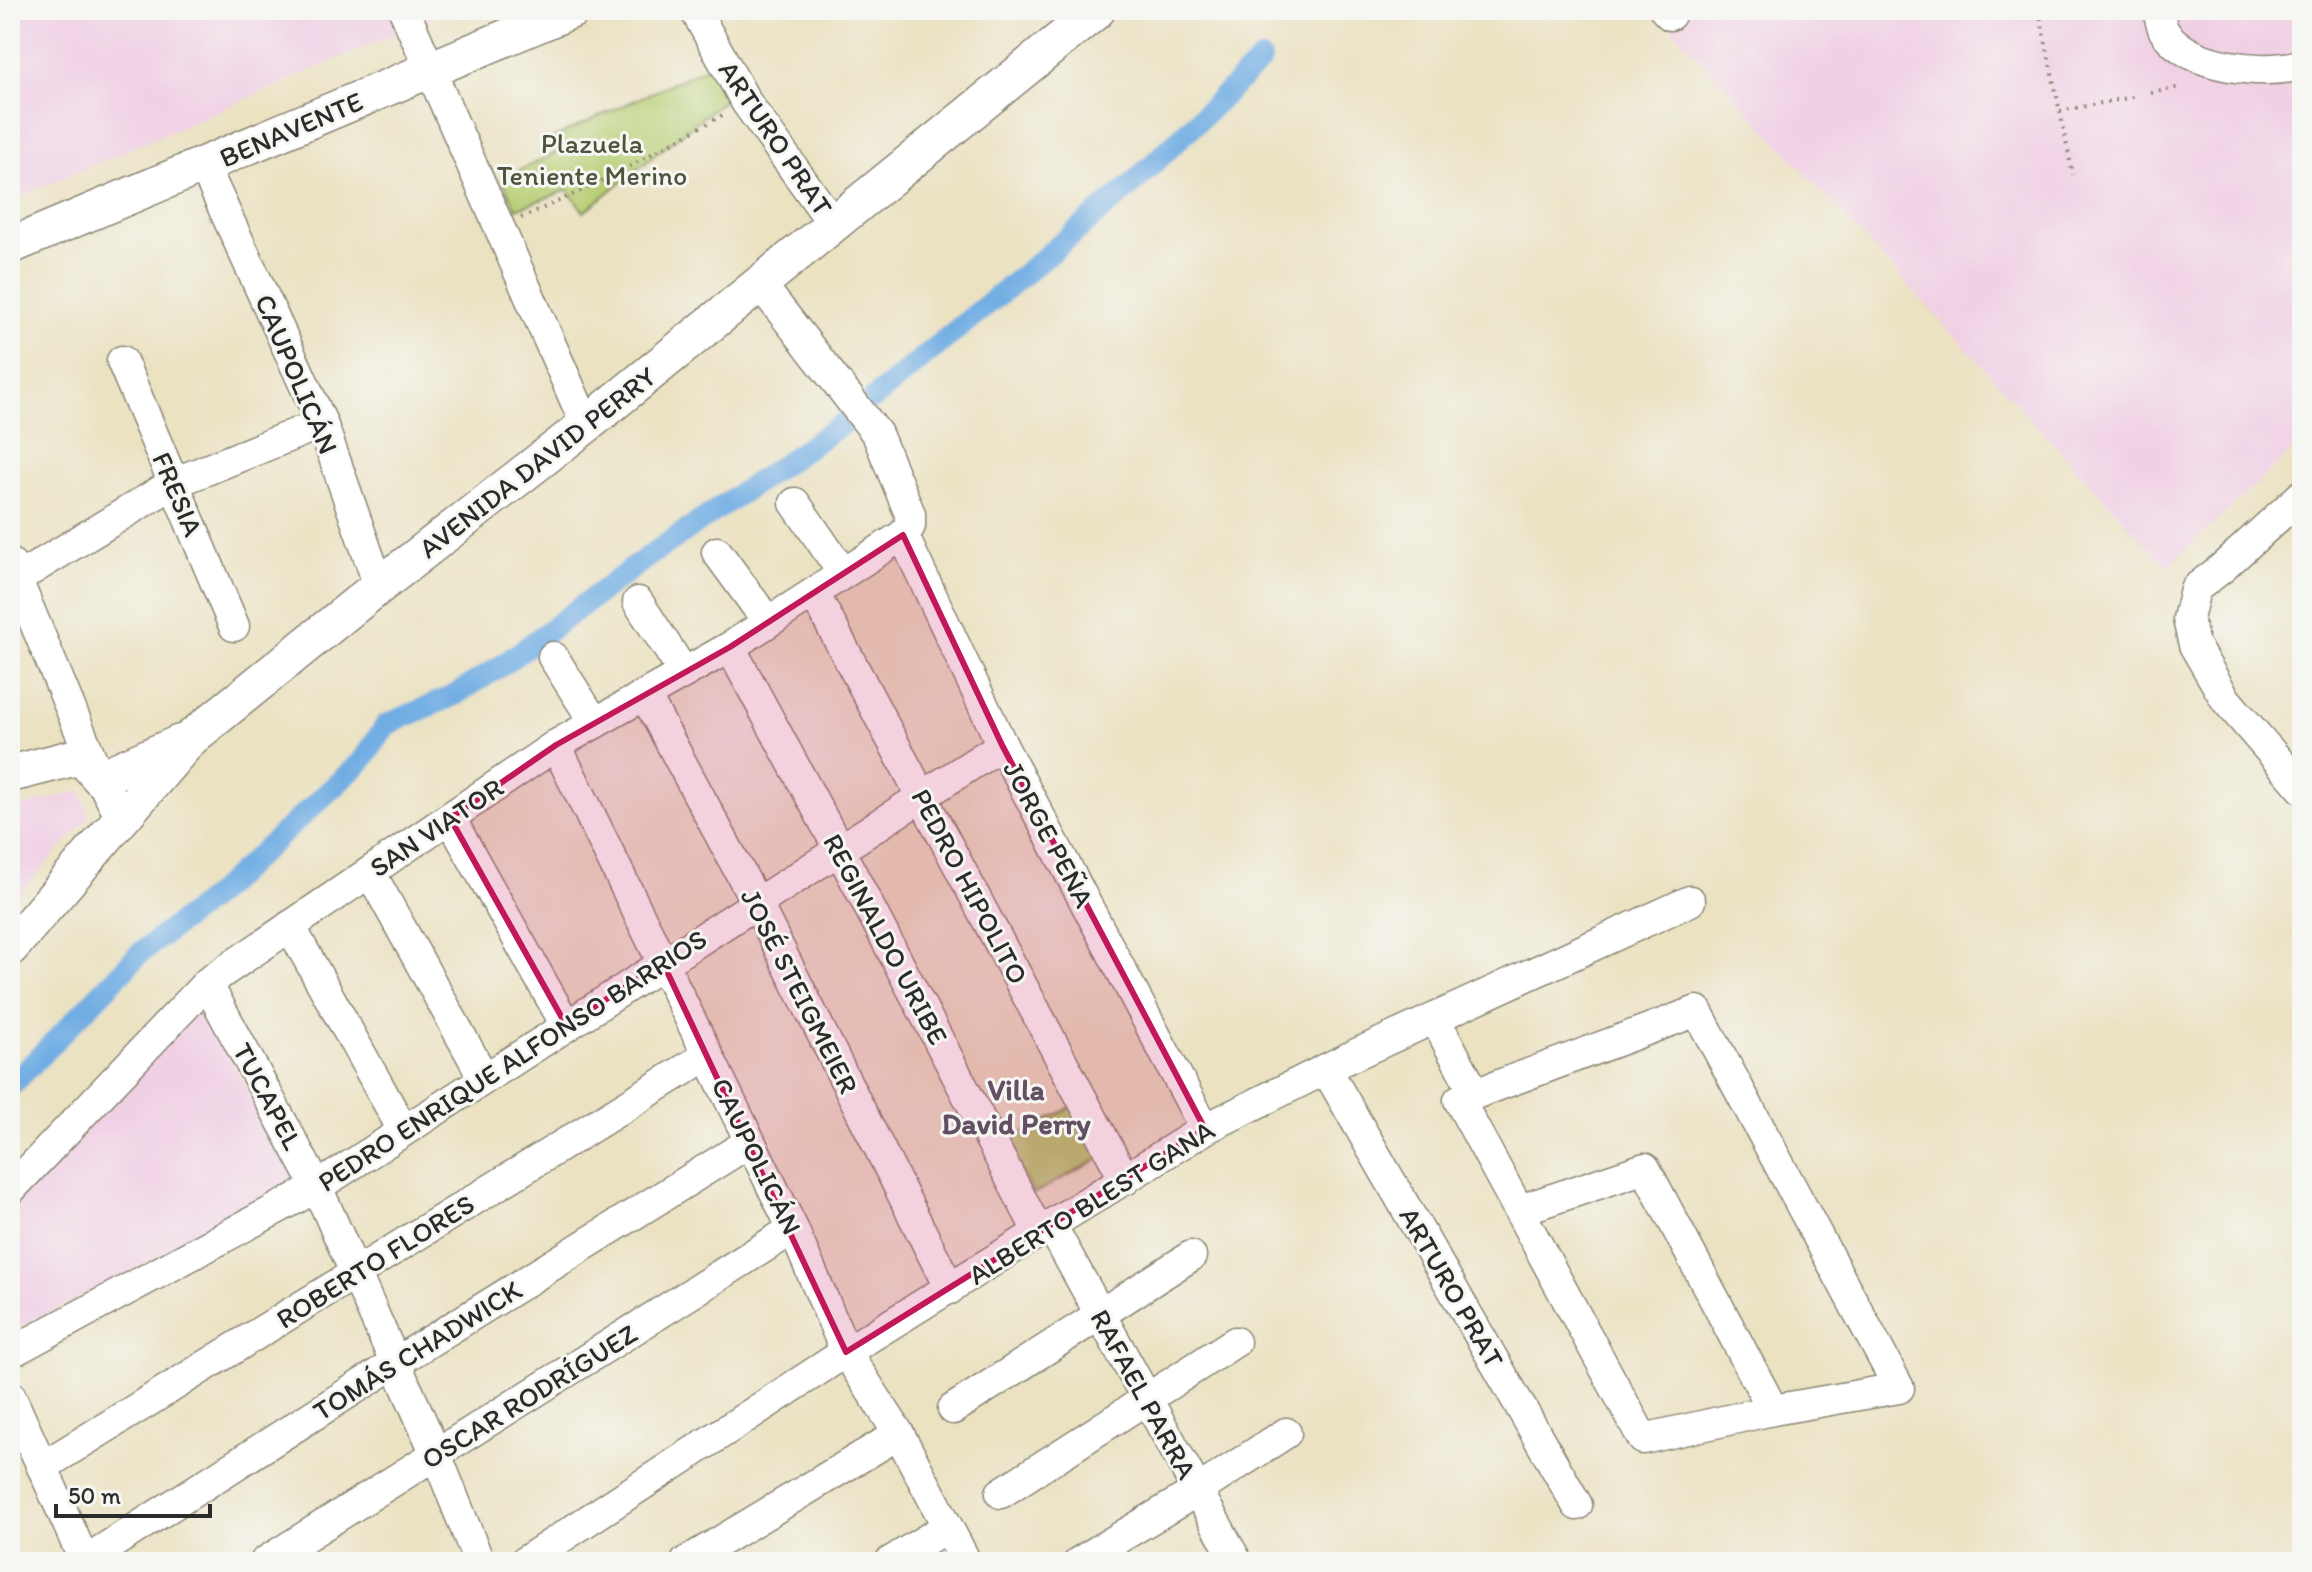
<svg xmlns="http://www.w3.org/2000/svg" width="2312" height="1572" font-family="Itim,sans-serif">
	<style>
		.built { fill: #f0d0e4 }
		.green { fill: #b7ce73; stroke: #717c4f; stroke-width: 2 }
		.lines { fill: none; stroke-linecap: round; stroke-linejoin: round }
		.canal { stroke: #71ade3; stroke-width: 22 }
		.minor-casing { stroke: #8b8676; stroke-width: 33 }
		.major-casing { stroke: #8b8676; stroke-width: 39 }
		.path { stroke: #8b8676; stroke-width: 4; stroke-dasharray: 2 6; stroke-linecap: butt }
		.minor { stroke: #fff; stroke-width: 30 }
		.major { stroke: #fff; stroke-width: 36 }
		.marked { fill: #c2185b; fill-opacity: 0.2; stroke: #c2185b; stroke-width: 6; stroke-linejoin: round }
		.labels { text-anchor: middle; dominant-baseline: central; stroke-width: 6; stroke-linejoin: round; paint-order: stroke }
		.street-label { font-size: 28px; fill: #2b2b2b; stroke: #f6f6f2 }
		.park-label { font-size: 28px; fill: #4e543d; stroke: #f6f6f2 }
		.neighbourhood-label { font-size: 30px; font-weight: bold; fill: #635063; stroke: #f6f6f2 }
	</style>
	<rect width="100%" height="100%" fill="#f6f6f2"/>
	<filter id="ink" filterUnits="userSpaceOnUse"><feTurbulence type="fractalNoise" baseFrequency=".0125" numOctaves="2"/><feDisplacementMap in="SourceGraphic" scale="16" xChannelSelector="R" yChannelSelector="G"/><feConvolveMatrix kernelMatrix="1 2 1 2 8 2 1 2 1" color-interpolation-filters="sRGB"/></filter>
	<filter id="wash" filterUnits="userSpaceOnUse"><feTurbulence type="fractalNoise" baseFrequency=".006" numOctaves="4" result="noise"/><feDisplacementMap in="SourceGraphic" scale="32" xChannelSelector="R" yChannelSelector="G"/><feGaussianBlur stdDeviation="1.8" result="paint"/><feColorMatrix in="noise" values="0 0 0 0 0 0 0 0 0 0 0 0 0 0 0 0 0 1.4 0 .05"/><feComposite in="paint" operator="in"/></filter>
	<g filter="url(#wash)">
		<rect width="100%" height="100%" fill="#ebe2c2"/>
		<!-- built -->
		<g class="built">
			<polygon points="10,10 451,10 10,201"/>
			<polygon points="1655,10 2302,10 2302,442 2167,567"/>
			<polygon points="81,791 89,817 10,904 10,809"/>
			<polygon points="203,1008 294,1176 191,1239 102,1287 10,1331 10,1211"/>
		</g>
		<!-- green -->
		<g class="green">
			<polygon points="712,65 730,95 584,212 568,190 516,209 502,179 557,152 552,138"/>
			<polygon points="1078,1103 1106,1155 1033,1194 1005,1143"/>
		</g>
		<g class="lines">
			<!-- canal -->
			<g class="canal">
				<polyline points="874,398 1125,191 1261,60"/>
				<polyline points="10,1087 140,953 213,897 362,761 386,725 455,695 501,666 649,556 851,418"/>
			</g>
		</g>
	</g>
	<g filter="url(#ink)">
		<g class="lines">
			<defs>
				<g id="minor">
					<polyline points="404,10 586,425"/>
					<polyline points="695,10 746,102 834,225"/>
					<polyline points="1665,10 1670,15"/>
					<path d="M2158 10C2160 17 2161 28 2166 34 2194 69 2262 74 2302 65"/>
					<polyline points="204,166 322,423 379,586"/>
					<polyline points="122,361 234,626"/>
					<polyline points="2302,495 2222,568 2195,589 2188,619 2194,645 2226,700 2302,788"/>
					<polyline points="795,503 843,573"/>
					<polyline points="903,535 1002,745 1205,1129"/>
					<polyline points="717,552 768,622"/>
					<polyline points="10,563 97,772 121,818"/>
					<polyline points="10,583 174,483 322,423"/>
					<polyline points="814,593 1125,1180"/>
					<polyline points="638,602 684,673"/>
					<polyline points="730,647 839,849 1039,1233"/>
					<polyline points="553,657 595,723"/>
					<polyline points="645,695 756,902 950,1289"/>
					<polyline points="556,745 793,1229 846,1352 899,1434 966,1562"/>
					<polyline points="450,818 566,1025"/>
					<polyline points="370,872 484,1078"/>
					<polyline points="290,926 403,1130"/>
					<polyline points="207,983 317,1187 436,1454 479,1562"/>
					<polygon points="1697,1011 1899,1388 1773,1410 1643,1439 1459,1100"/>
					<polyline points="1435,1019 1474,1092"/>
					<polyline points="1326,1069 1577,1505"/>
					<polyline points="10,1190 207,983 556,745 730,647 903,535 910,526 910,514 877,434 761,285"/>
					<polyline points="1520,1210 1645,1168 1773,1410"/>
					<polyline points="1052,1227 1237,1562"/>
					<polyline points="10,1353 317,1187 1002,745"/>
					<polyline points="10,1395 85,1562"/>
					<polyline points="953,1409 1191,1256"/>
					<polyline points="42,1467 708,1055"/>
					<polyline points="1001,1493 1235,1342"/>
					<polyline points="85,1561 395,1363 750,1142"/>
					<polyline points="265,1562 793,1229"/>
					<polyline points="524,1562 846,1352 1205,1129 1352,1056 1690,901"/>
					<polyline points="686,1562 899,1434"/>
					<polyline points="890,1562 947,1527"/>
					<polyline points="1079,1562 1197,1491 1286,1433"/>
				</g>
				<g id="major">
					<polyline points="10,246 572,10"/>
					<polyline points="10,774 81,756 100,778 180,743"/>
					<polyline points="10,948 191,738 379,586 586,425 1097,10"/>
				</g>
			</defs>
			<!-- minor casing -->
			<use href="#minor" class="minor-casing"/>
			<!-- major casing -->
			<use href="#major" class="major-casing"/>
			<!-- path -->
			<g class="path">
				<polyline points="2039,10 2073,175"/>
				<polyline points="2151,93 2180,87"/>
				<polyline points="2060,111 2133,97"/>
				<polyline points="521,218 601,182 726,113"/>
			</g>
			<!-- minor -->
			<use href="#minor" class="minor"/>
			<!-- major -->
			<use href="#major" class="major"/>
		</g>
	</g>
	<!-- marked area -->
	<path class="marked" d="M903 535 1002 745 1205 1129 846 1352 663 963 566 1025 450 818 556 745 730 647Z"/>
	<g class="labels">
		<!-- street labels -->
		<g class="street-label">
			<text transform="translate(291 129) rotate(-23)">BENAVENTE</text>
			<text transform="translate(776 138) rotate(56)">ARTURO PRAT</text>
			<text transform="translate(297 374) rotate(67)">CAUPOLICÁN</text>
			<text transform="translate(537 462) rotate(-38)">AVENIDA DAVID PERRY</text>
			<text transform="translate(178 494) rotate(67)">FRESIA</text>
			<text transform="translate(436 827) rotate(-34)">SAN VIATOR</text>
			<text transform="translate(1049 834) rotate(62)">JORGE PEÑA</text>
			<text transform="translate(970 886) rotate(62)">PEDRO HIPOLITO</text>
			<text transform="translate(886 939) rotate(62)">REGINALDO URIBE</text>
			<text transform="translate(800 991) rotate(63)">JOSÉ STEIGMEIER</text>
			<text transform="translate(512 1060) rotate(-33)">PEDRO ENRIQUE ALFONSO BARRIOS</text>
			<text transform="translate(268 1096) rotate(62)">TUCAPEL</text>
			<text transform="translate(757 1156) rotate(64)">CAUPOLICÁN</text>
			<text transform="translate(1091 1202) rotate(-32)">ALBERTO BLEST GANA</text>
			<text transform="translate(375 1261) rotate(-32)">ROBERTO FLORES</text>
			<text transform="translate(1452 1287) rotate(60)">ARTURO PRAT</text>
			<text transform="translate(417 1350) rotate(-32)">TOMÁS CHADWICK</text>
			<text transform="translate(1144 1394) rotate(61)">RAFAEL PARRA</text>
			<text transform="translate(529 1396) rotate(-32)">OSCAR RODRÍGUEZ</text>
		</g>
		<!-- park labels -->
		<g class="park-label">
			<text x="592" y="143">Plazuela<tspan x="592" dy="32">Teniente Merino</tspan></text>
		</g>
		<!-- neighbourhood labels -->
		<g class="neighbourhood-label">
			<text x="1016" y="1089">Villa<tspan x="1016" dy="34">David Perry</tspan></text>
		</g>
	</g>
	<!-- margin -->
	<rect width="2312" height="1572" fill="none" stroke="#f6f6f2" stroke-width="40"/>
	<!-- scale -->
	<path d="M56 1504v12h154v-12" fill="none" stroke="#2b2b2b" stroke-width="4"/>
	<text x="68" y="1504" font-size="24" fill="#2b2b2b" stroke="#f6f6f2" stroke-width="6" paint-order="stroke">50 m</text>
</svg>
